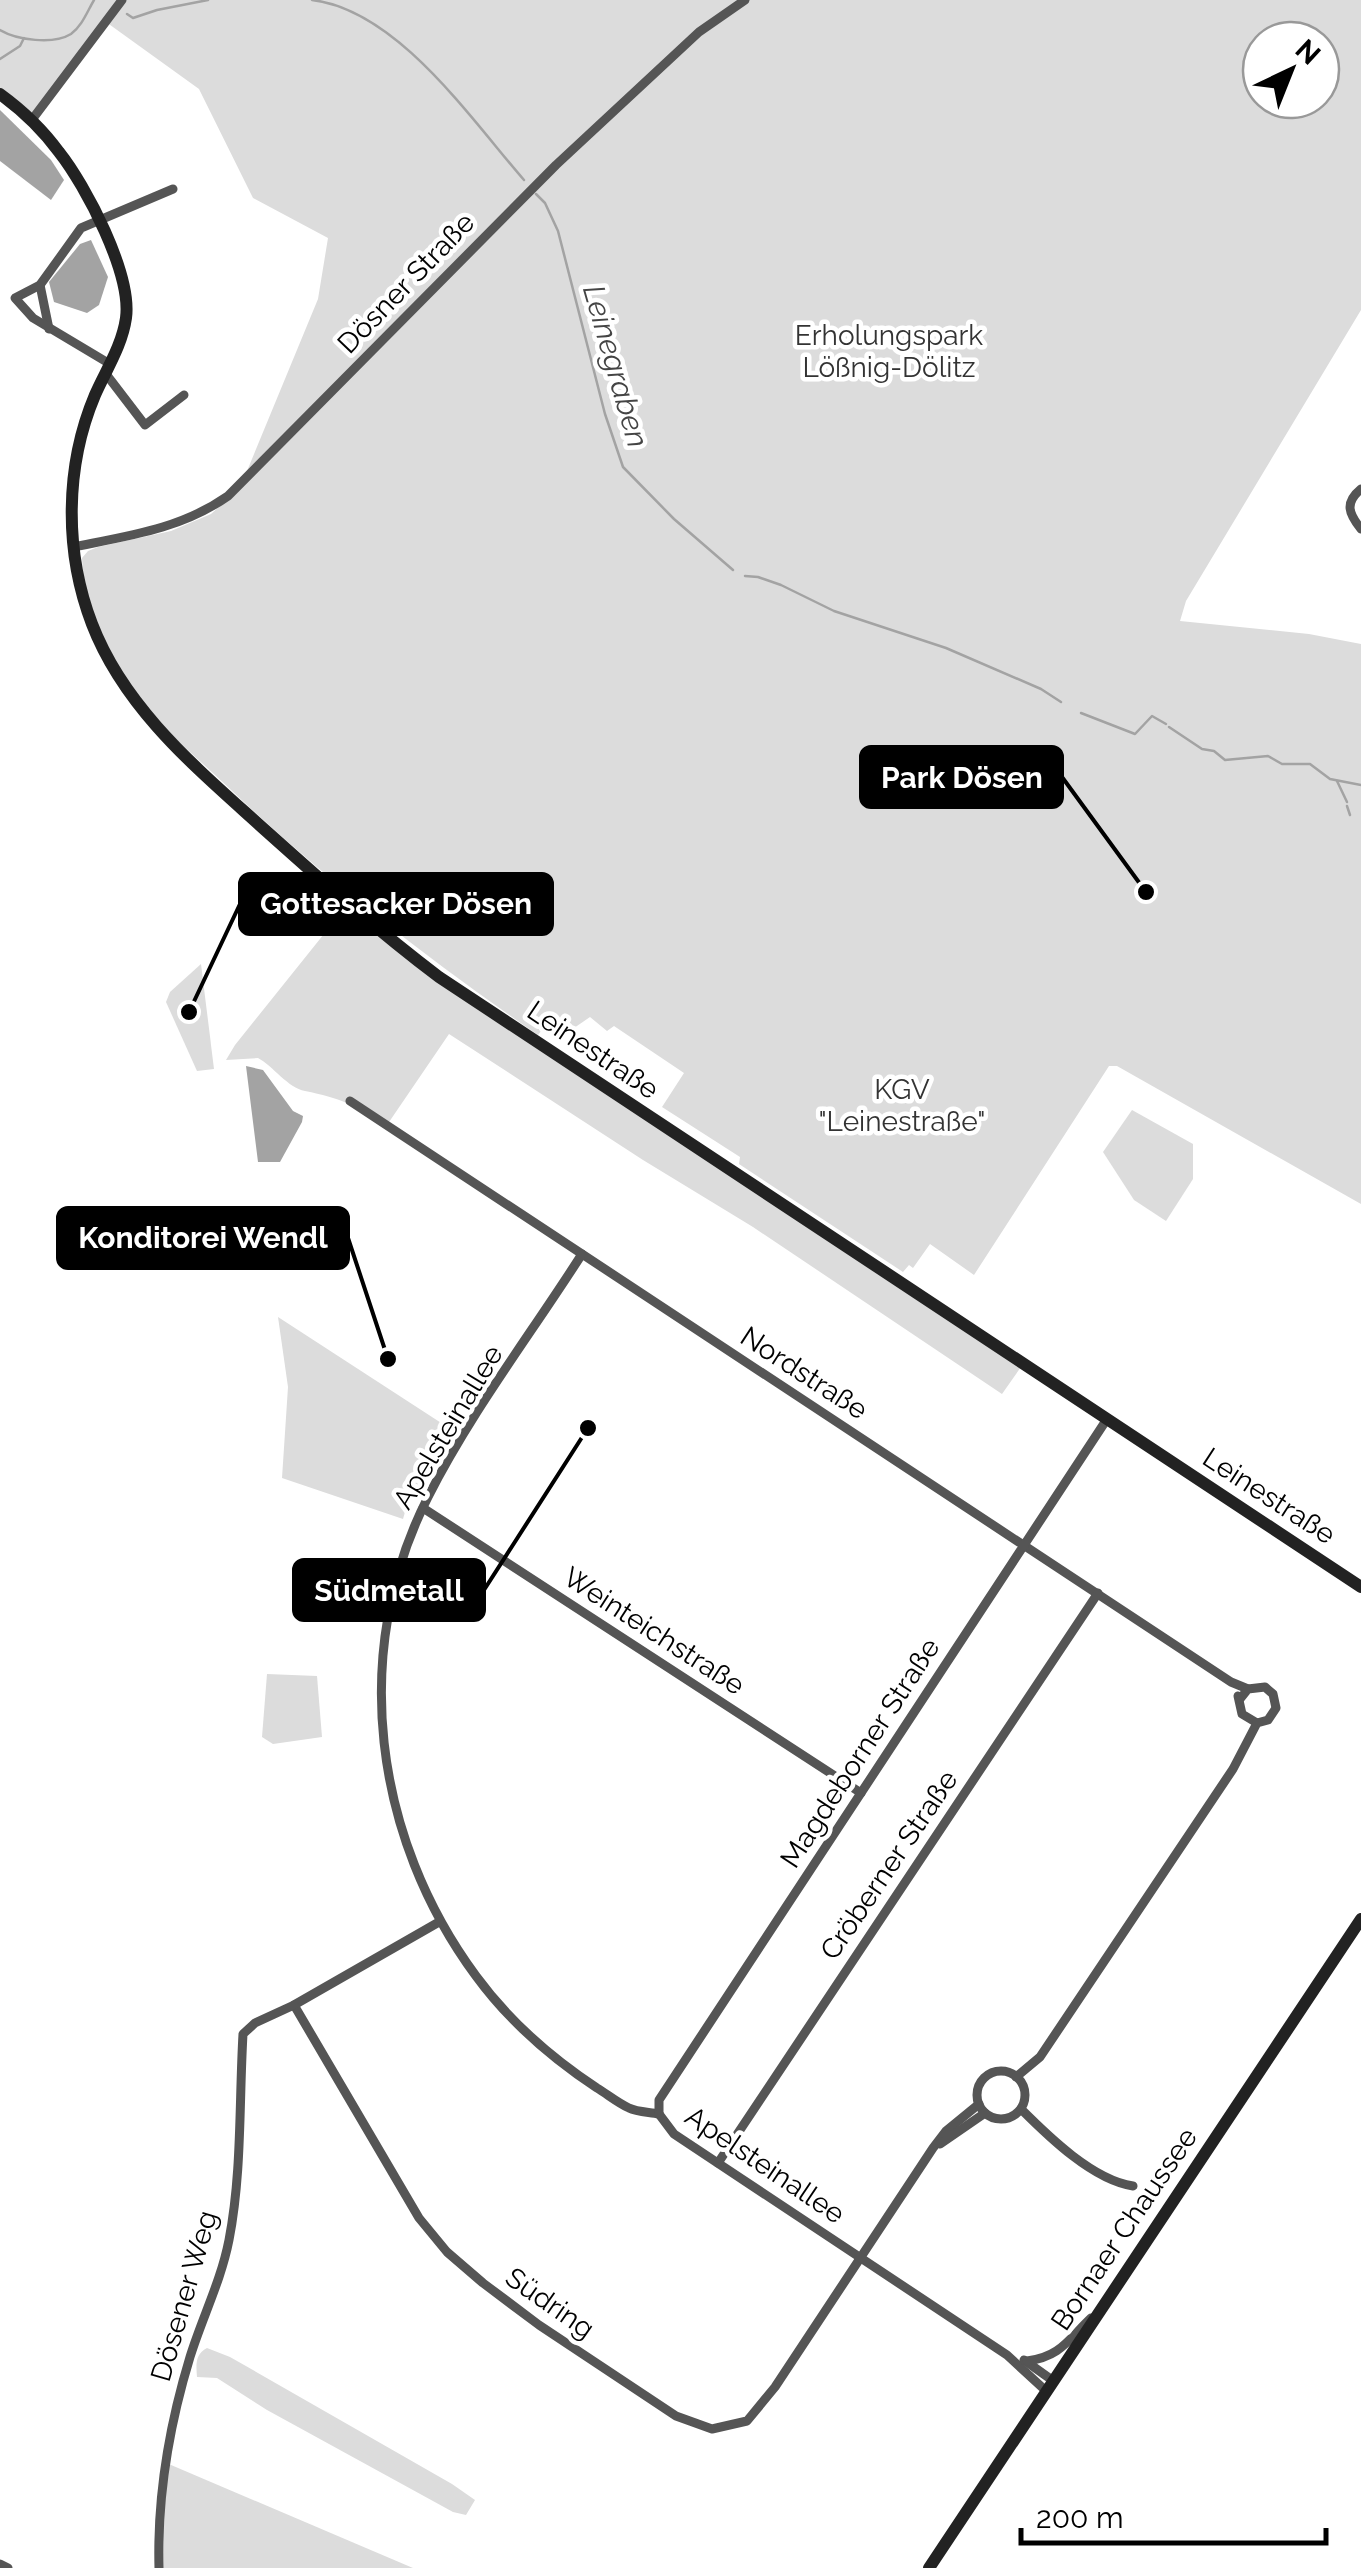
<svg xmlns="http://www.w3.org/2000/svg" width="1361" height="2568" font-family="Raleway,sans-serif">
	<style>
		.green { fill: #dcdcdc; fill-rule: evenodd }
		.water { fill: #a3a3a3 }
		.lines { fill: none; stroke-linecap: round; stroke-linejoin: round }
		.stream { stroke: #a3a3a3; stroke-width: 2.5 }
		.minor { stroke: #555; stroke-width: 9 }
		.secondary { stroke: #222; stroke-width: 12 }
		.labels { text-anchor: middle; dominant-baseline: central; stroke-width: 9; stroke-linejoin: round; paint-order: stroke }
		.street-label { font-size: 28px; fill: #000; stroke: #fff }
		.park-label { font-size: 28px; fill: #333; stroke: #fff }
		.water-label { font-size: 30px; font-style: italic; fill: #444; stroke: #fff }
		.leader { fill: none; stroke: #000; stroke-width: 4 }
		.callout-dot { fill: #000; stroke: #fff; stroke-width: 4 }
		.callout { fill: #000; stroke: #000; stroke-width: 4 }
		.callout-label { font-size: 30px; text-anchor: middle; font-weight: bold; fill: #fff }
	</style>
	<rect width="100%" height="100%" fill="#fff"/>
	<!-- green -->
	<g class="green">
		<path d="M0 0H1361V310L1186 601 1180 621 1309 634 1361 644V1204L1117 1066H1109L974 1275 930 1244 913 1268 909 1265 903 1272 739 1164 740 1157 662 1107 684 1073 614 1026 607 1031 590 1017 561 1037 545 1026 538 1035C429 960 326 880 230 789 201 761 168 735 144 703 113 663 84 609 82 558L88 551 98 547 171 531 211 514 240 488 318 299 328 238 253 198 199 89 106 22 31 121 0 94ZM1261 40H1321V100H1261Z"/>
		<path d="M348 904 393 942 1023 1364 1002 1394 753 1227 643 1160 449 1034 387 1125C355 1105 340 1098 305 1091 288 1088 273 1066 258 1058L226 1060 235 1045Z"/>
		<polygon points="201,964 214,1069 197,1071 166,1002 170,992"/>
		<polygon points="1132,1110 1193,1144 1193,1179 1166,1221 1134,1200 1103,1152"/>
		<polygon points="278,1317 452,1430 407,1505 403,1519 282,1478 288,1387"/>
		<polygon points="267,1674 317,1676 322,1737 273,1744 262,1737"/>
		<path d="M207 2348 230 2357 452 2484 475 2500 466 2515 453 2512 267 2410 217 2378 197 2377C196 2365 195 2354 207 2348Z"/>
		<polygon points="164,2462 413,2568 159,2568"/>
	</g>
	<!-- water -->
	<g class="water">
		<polygon points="0,110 51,160 64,180 51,200 0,161"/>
		<polygon points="91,240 108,277 99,305 87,313 54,302 49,282 80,244"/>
		<polygon points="246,1066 263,1070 293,1111 303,1116 302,1122 280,1162 258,1162"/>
	</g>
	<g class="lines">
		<!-- stream -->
		<g class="stream">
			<path d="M312 0C397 10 470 118 524 180"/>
			<polyline points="127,14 133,18 157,10 208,0"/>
			<path d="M0 30C17 40 53 45 71 34 82 26 87 12 94 0"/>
			<polyline points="0,59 20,46 24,38"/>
			<polyline points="536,194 545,203 558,231 605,414 623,467 674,519 733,570"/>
			<polyline points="745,576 758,577 781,585 834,611 946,648 1041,689 1061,702"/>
			<polyline points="1081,713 1135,734 1152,716 1166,724"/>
			<polyline points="1169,727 1202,749 1214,751 1225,760 1268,756 1282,764 1310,764 1330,779 1361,785"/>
			<polyline points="1337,781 1347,802"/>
			<polyline points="1347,806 1350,815"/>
		</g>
		<!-- minor -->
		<g class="minor">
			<polyline points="31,121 122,0"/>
			<polyline points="40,285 49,329"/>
			<polyline points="110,364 33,318 15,298 40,285 81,228 173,189"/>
			<polyline points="106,374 145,425 184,395"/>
			<path d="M1361 489C1344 503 1349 514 1361 529"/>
			<path d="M73 547C128 536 181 529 228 496L556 165 699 32 745 0"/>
			<polyline points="350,1101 1231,1682 1248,1689"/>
			<path d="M582 1254C531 1334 471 1412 428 1497 349 1652 374 1838 476 1976 509 2021 550 2057 597 2088 607 2094 618 2103 629 2108 637 2112 649 2112 659 2114"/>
			<polyline points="423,1508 861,1793"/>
			<polyline points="1238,1696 1242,1714 1257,1723"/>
			<polyline points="439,1922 294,2005 419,2218 447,2252 483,2283 539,2325 676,2416 712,2429 747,2421 775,2387 933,2148 946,2131 979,2104"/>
			<circle cx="1001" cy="2095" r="24"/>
			<polyline points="1016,2077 1040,2057 1233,1769 1257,1723 1268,1720 1276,1708 1273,1694 1265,1687 1248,1689 1240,1699"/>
			<path d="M1021 2109C1049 2137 1093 2180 1133 2186"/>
			<polyline points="659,2114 659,2100 1107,1419"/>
			<polyline points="659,2114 674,2134 1007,2355 1045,2390"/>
			<polyline points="940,2144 985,2113"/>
			<polyline points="718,2163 1098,1593"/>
			<polyline points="1024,2360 1052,2380"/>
			<path d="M1027 2361C1060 2357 1068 2340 1091 2318"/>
			<polyline points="0,2564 8,2568"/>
			<path d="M159 2568C157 2495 169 2426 190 2357 202 2318 221 2281 229 2240 242 2173 239 2103 243 2034L255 2023 294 2005"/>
		</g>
		<!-- secondary -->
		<g class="secondary">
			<path d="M0 94C22 110 43 130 59 152 86 186 132 274 126 318 122 346 106 370 95 395 65 466 64 551 92 624 125 710 199 770 265 830 322 881 378 931 439 977L1361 1587"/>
			<polyline points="929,2568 1361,1919"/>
		</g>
	</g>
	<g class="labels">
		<!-- street labels -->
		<g class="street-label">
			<text transform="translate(406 283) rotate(-46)">Dösner Straße</text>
			<text transform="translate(593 1050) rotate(34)">Leinestraße</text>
			<text transform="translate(804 1373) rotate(33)">Nordstraße</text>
			<text transform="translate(448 1427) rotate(-59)">Apelsteinallee</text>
			<text transform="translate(1269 1496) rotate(33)">Leinestraße</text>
			<text transform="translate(654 1631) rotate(33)">Weinteichstraße</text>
			<text transform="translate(860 1753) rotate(-57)">Magdeborner Straße</text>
			<text transform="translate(889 1865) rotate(-56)">Cröberner Straße</text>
			<text transform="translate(765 2165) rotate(34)">Apelsteinallee</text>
			<text transform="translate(1124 2229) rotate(-56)">Bornaer Chaussee</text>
			<text transform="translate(184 2296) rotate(-74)">Dösener Weg</text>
			<text transform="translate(550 2303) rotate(35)">Südring</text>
		</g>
		<!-- park labels -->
		<g class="park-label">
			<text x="889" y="335">Erholungspark<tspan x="889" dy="32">Lößnig-Dölitz</tspan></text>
			<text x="902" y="1089">KGV<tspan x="902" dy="32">"Leinestraße"</tspan></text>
		</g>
		<!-- water labels -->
		<g class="water-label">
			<text transform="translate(616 366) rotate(74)">Leinegraben</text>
		</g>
	</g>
	<!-- callouts -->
	<path class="leader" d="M1146 892L1062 777M189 1012L240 904M388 1359L348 1238M588 1428L484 1590"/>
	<g class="callout-dot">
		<circle cx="1146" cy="892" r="10"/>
		<circle cx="189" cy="1012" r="10"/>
		<circle cx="388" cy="1359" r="10"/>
		<circle cx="588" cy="1428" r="10"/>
	</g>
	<g class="callout">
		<rect x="861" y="747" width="201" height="60" rx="10"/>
		<rect x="240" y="874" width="312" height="60" rx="10"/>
		<rect x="58" y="1208" width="290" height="60" rx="10"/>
		<rect x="294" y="1560" width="190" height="60" rx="10"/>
	</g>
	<g class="callout-label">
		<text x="962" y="788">Park Dösen</text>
		<text x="396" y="914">Gottesacker Dösen</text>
		<text x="203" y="1248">Konditorei Wendl</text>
		<text x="389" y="1601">Südmetall</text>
	</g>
	<!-- north arrow -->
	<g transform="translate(1291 70) rotate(43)"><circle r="48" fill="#ffffff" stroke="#999999" stroke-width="2.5"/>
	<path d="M0-8L18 38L0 25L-18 38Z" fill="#000000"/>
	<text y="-15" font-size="28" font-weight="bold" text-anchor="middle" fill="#000000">N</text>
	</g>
	<!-- scale -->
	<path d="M1021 2528v15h305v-15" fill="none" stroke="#000000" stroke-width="5"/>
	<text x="1036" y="2528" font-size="30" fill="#000000" stroke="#ffffff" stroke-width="8" paint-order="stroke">200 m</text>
</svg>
